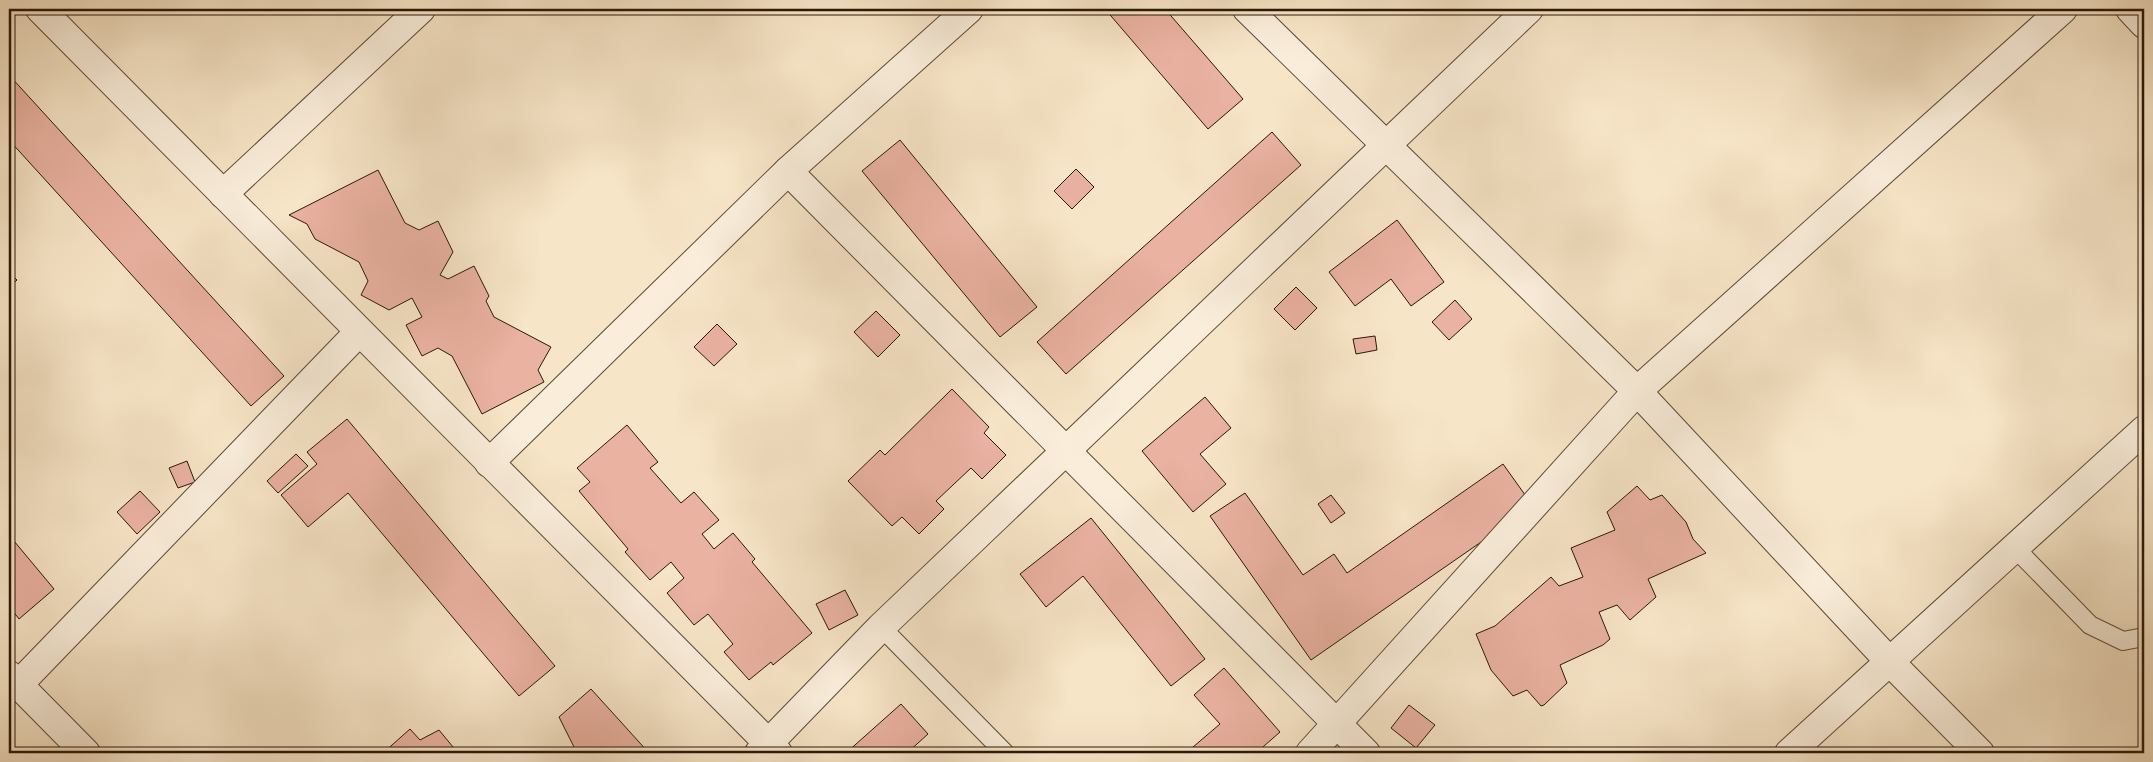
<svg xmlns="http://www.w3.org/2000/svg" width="2153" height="762" font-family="'Sorts Mill Goudy',serif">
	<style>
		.building { fill: #eab2a1; stroke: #2a1809 }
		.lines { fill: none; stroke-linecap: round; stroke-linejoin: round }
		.service-casing { stroke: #5d4b38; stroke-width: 20 }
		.minor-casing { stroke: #5d4b38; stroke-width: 30 }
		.service { stroke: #faeedb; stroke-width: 18 }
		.minor { stroke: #faeedb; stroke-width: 28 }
	</style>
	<rect width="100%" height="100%" fill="#f7e5c7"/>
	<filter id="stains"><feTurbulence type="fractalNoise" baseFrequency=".004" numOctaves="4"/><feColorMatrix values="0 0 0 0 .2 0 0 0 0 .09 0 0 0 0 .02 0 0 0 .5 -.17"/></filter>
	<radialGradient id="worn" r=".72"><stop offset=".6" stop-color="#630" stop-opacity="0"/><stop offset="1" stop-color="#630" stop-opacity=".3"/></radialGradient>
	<!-- building -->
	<g class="building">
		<polygon points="1105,9 1165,9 1243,99 1208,129"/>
		<polygon points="9,75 284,376 251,406 9,140"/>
		<polygon points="1272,132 1301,165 1066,374 1037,342"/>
		<polygon points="900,140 1037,307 1000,337 862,171"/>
		<polygon points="1076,169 1094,187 1072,209 1054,191"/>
		<polygon points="378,170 405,223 419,230 438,221 453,252 440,275 448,279 474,266 489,296 486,301 494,317 551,347 538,370 544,382 482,414 452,356 438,348 422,356 406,325 422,317 412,298 389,310 361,295 368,281 359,262 315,239 307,224 289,215"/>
		<polygon points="1397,220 1444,282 1411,306 1391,279 1355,306 1329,272"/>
		<polygon points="9,272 17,280 9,288"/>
		<polygon points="1296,287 1317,308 1295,330 1274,309"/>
		<polygon points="1455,300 1472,319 1449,340 1432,322"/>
		<polygon points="876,311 900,335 878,357 854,332"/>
		<polygon points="717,324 737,344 714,366 694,347"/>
		<polygon points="1375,336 1377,350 1356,354 1353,339"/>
		<polygon points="952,389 989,427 984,433 1006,455 982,479 971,468 936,501 944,509 919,534 902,517 892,526 848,481 880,450 885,455"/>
		<polygon points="1205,397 1231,428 1200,454 1226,484 1193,512 1142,451"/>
		<polygon points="347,419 555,666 519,696 348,493 308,527 281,495 317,464 307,452"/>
		<polygon points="627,425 658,462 650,468 681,503 694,492 719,520 702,534 714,549 733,533 755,559 752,562 812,633 773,665 771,662 749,680 724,652 733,644 708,614 694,625 667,593 684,578 671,562 650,580 625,552 628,549 579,491 590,482 577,468"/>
		<polygon points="296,454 308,466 278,493 267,481"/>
		<polygon points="187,461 195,482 178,488 169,468"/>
		<polygon points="1503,464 1533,506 1311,660 1210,516 1245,493 1303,575 1334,554 1347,573"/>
		<polygon points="1637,486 1650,500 1662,495 1686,522 1693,539 1706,553 1648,579 1656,597 1630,620 1617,605 1599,612 1610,639 1603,645 1560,665 1567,683 1544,705 1541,706 1527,690 1513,696 1491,670 1476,634 1495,626 1551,577 1559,586 1583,577 1571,548 1615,530 1607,512"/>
		<polygon points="140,491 160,512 137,534 117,512"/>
		<polygon points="1331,495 1345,513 1331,523 1318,504"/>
		<polygon points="1091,518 1205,659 1171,686 1083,576 1046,607 1020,574"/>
		<polygon points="9,535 54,589 19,619 9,606"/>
		<polygon points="845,590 858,615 829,630 816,604"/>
		<polygon points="1224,668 1280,732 1256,753 1186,753 1220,724 1194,695"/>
		<polygon points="591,689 649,753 577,753 559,717"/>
		<polygon points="901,704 928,734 907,753 846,753"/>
		<polygon points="1409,705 1435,725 1416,748 1391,728"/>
		<polygon points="410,729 420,740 439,730 458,753 383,753"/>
	</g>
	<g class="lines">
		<defs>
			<g id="service">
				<polyline points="2015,548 2090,625 2123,641 2144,637"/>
				<polyline points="881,627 1005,753"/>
			</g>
			<g id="minor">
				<polyline points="40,9 778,753"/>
				<polyline points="1247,9 1637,391 1890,662 1980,753"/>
				<polyline points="2130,9 2144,24"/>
				<polyline points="788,171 1366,753"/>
				<polyline points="223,194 421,9"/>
				<polyline points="489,463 788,171 969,9"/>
				<polyline points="9,675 86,753"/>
				<polyline points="18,685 359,332"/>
				<polyline points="759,753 881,627 1529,9"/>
				<polyline points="1310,753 1637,391 2063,9"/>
				<polyline points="1789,753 2144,430"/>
			</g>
		</defs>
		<!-- service casing -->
		<use href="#service" class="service-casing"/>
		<!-- minor casing -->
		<use href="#minor" class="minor-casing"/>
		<!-- service -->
		<use href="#service" class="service"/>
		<!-- minor -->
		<use href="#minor" class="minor"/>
	</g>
	<!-- margin -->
	<rect width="2153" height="762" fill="none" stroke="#f7e5c7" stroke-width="30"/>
	<rect x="10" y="10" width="2133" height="742" fill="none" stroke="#2a1809" stroke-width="2.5"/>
	<rect x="15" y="15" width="2123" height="732" fill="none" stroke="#2a1809"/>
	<rect width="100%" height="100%" filter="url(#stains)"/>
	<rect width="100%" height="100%" fill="url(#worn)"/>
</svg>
